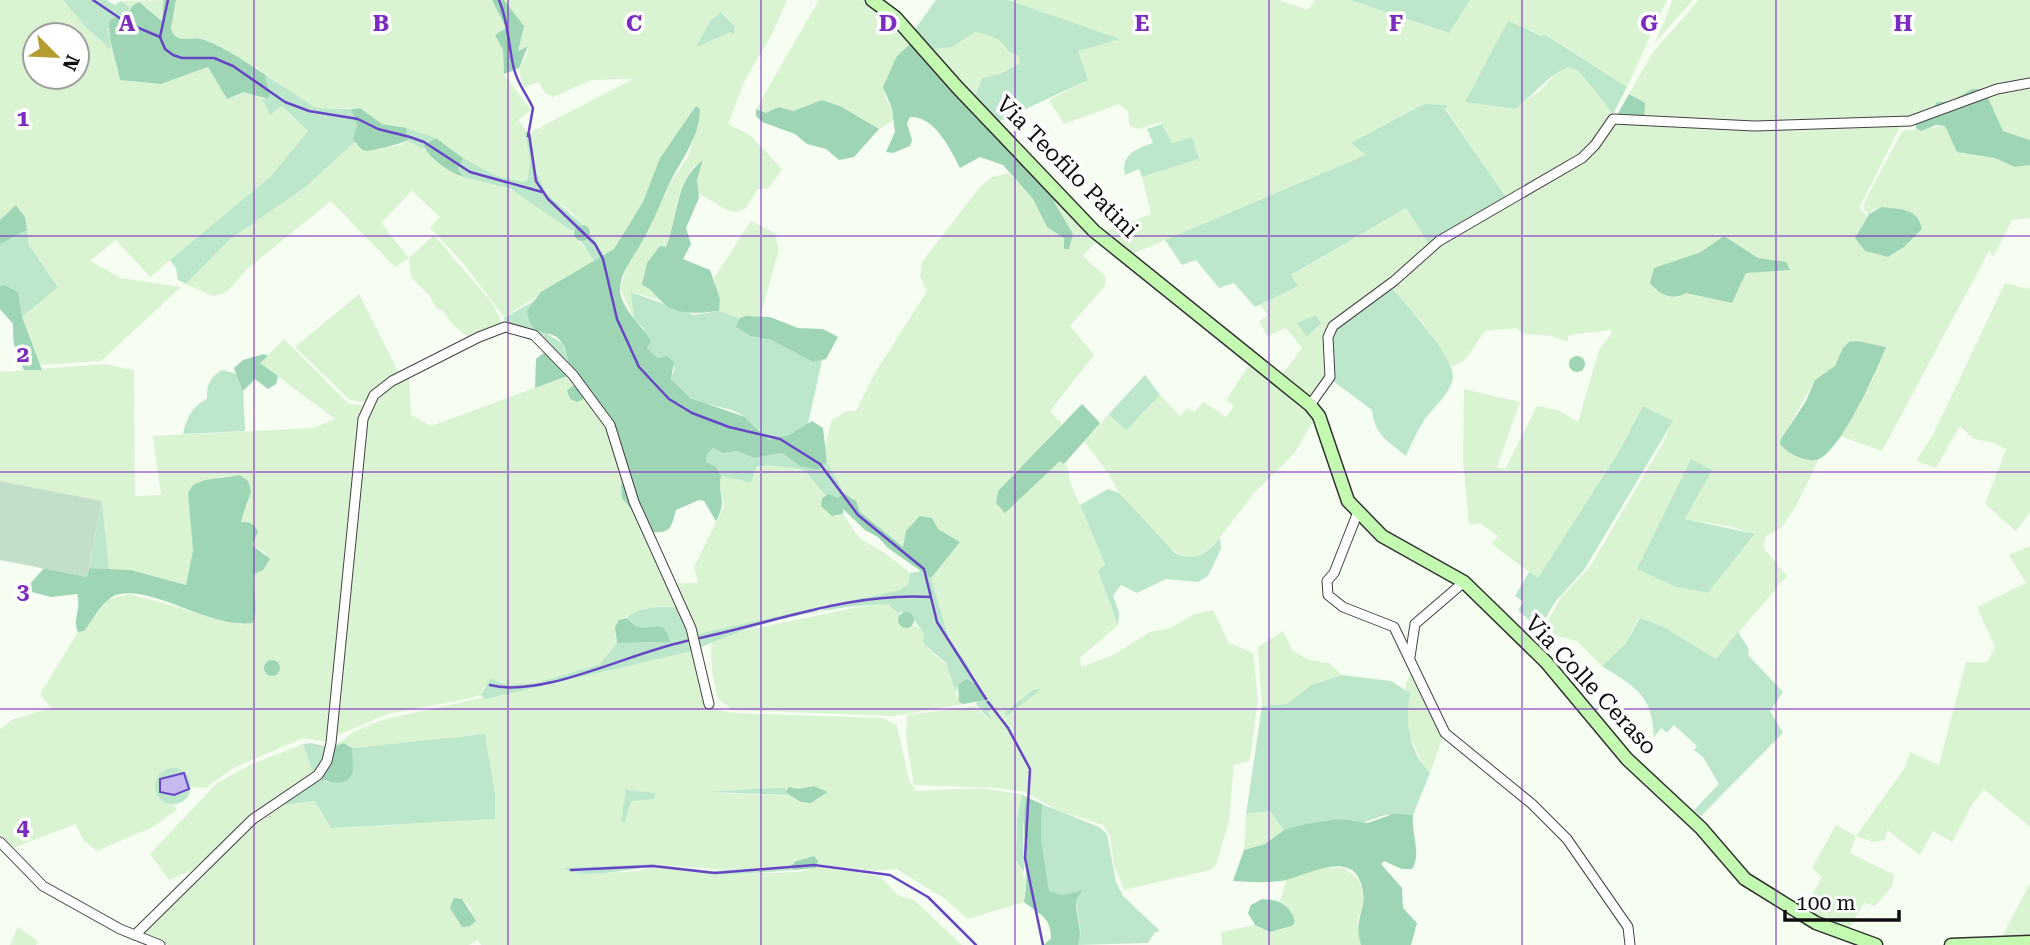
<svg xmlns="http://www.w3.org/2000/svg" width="2030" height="945" font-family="'Roboto Serif',serif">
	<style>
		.farmland { fill: #daf3d3; fill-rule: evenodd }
		.green { fill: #bde7cb }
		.forest { fill: #9ed6b5 }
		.cemetery { fill: #c4dfc9 }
		.water { fill: #c7baf2; stroke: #6646c4; stroke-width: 2 }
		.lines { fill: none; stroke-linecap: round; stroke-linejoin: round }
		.stream { stroke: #6646c4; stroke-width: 2.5 }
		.street-casing { stroke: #424242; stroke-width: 11 }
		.secondary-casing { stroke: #313131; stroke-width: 15 }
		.street { stroke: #fff; stroke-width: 9 }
		.secondary { stroke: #c4f9b2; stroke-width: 12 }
		.grid { fill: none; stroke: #7b2cbf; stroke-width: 2; stroke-opacity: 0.55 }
		.labels { text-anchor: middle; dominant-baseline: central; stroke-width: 7; stroke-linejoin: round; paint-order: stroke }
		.street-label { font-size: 23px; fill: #0f0f0f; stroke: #fff }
		.grid-label { font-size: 23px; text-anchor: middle; font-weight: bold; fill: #7b2cbf; stroke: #fff; stroke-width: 7; stroke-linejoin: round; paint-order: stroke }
	</style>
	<rect width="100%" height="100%" fill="#f6fef2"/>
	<!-- farmland -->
	<g class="farmland">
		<path d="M0 0H63L84 25 111 50 117 61 120 80 161 84 208 67 227 99 244 92 254 93 262 99 270 115 282 106 308 131 270 177 150 277 116 240 90 261 121 278 181 287 101 361 40 365 22 317 58 286 29 245 25 217 17 205 0 220ZM35 35H77V77H35Z"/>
		<polygon points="164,0 162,21 147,7 132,6 130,8 121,1"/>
		<polygon points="176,0 492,0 506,28 495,35 503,50 504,74 531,110 518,120 525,129 530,162 529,179 523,182 494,175 476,167 436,138 382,124 360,108 316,108 305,102 251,64 174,35 171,29"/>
		<path d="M504 0H787L773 32 744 82 728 124 751 136 782 169 768 189H758L745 209 737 212 727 210 698 193 697 180 703 161 691 169 677 201 674 228 653 290 659 300 632 292 634 319 620 288 630 257 642 243 665 191 689 155 697 126 696 106 632 222 614 249 604 255 591 234 571 212 547 194 536 171 531 132 633 79 592 80 553 97 545 93 539 82 523 88 519 68 527 54 528 46 517 51 523 26ZM723 13 735 27 734 35 732 32 706 40V29L710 21Z"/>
		<polygon points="819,0 862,0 910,44 897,56 885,97 892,108 894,120 879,129 840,106 822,100 793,111 766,113 756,109"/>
		<polygon points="1008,0 1278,0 1308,10 1315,0 1350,0 1448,33 1470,0 1667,0 1627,87 1547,35 1541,36 1508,22 1465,102 1515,109 1541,90 1558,71 1567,66 1579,71 1613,114 1581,156 1508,200 1445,108 1447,106 1352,142 1367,155 1132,254 1107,231 1151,214 1142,177 1199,159 1192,137 1172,143 1161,122 1138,129 1132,127 1129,124 1128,111 1119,104 1064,124 1049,100 1088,80 1077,50 1119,39"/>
		<polygon points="1672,0 1693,0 1654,44 1668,13"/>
		<polygon points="1699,0 2030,0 2030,81 1967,94 1952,101 1944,100 1930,112 1909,120 1748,124 1644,120 1634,95 1629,94 1653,52"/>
		<polygon points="975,32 989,34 1005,44 1008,51 1020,56 1020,63 1000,74 982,78 974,99 928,50"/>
		<polygon points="2030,87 2030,140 2003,131 1993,115 1988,96"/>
		<path d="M1612 123 1771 130 1897 123 1899 129 1859 208 1867 216 1855 238 1865 251 1888 257 1904 247 1922 229 1892 209H1874L1869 214 1864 210 1863 205 1902 131 1945 126 1955 147 1964 154 1973 152 1996 158 2015 167 2030 165V218L2012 220 1993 257 1989 251 1882 451 1840 436 1871 383 1886 347 1849 342 1836 366 1815 380 1789 426 1810 460 1819 459 1795 508 1782 527 1766 536 1763 547 1787 576 1716 659 1664 627 1639 618 1626 643 1602 666 1577 641 1542 632 1561 597 1589 568 1663 443 1672 421 1643 406 1618 453 1538 579 1492 544 1498 536 1480 523 1469 525 1463 462 1464 389 1520 402 1497 467 1505 469 1537 406 1558 410 1578 422 1599 350 1611 334V330L1569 335 1567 342 1552 336 1523 334 1516 328 1485 331 1465 360 1452 367 1423 323 1392 288 1439 245 1576 167 1593 152ZM1701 252 1749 253 1758 258 1786 262 1789 269 1746 273 1732 303 1686 293 1679 297H1671L1655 290 1654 268ZM1703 466 1711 471 1685 519 1733 527 1755 535 1708 593 1676 587 1640 570Z"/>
		<polygon points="407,141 424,149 445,167 521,194 574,233 594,261 504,317 463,263 430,228 440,217 412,191 381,223 409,258 434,235 492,303 504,326 468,337 452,324 443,311 437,309 429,295 411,277 409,258 395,267 331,201 247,269 227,292 213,296 186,284 230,239 303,189 355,142 367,151 402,145"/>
		<polygon points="1009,173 1033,199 1047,227 1064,238 1064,245 1073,234 1055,208 1054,202 1059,198 1099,238 1083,256 1106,277 1105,286 1070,326 1094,355 1050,411 1062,424 998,491 996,503 1005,512 1061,460 1068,468 1070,482 1105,564 1098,571 1118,625 1080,658 1081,667 1113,655 1150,632 1170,628 1195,614 1213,610 1229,643 1253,653 1258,699 1250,761 1234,765 1229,821 1216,865 1210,870 1124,890 1114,865 1110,836 1103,825 1057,810 1025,792 996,788 914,785 906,739 907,715 976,706 989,720 992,705 949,639 931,578 960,542 938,529 904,547 901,546 860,512 853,498 844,493 830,471 824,450 832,420 847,411 856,411 875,373 927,291 920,277 922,262 980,187 992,177"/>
		<polygon points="1406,208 1430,246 1407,265 1311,401 1281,376 1302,348 1286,328 1267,336 1259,321 1268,315 1260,305 1297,286 1290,276"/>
		<polygon points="751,221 775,233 779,250 760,317 740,318 719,311 714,278"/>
		<polygon points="2005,283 2028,289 2030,287 2030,512 2016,531 1985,504 2006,449 1994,443 1974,439 1960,426 1936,468 1916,461 1933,435"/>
		<polygon points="359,294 400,375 365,402 350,400 295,347"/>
		<polygon points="284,339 349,404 366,405 327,742 303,738 233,768 206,788 192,787 192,782 164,802 173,803 177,810 152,827 97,851 83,840 76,824 10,849 0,838 0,730 11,720 51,708 40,694 78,632 84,630 109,599 130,594 242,625 255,601 252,587 254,574 266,553 252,545 258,532 241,522 248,504 248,481 240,475 224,476 193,485 193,550 186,585 131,570 109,569 102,501 0,481 0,372 104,364 134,370 135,496 161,495 153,436 314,428 335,419 260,363"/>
		<polygon points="1251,362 1315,418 1294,454 1255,492 1211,549 1197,558 1186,558 1163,543 1119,493 1108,473 1084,441 1109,414 1126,429 1160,395 1180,416 1188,408 1194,412 1204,402 1226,417 1234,406 1226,400"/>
		<polygon points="570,375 604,418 626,483 626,503 636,514 681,607 646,608 619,620 615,635 617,643 600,664 527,685 509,685 499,681 484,686 481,695 471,698 388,714 335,736 342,690 345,616 366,420 373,402 385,390 409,376 411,415 431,426"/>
		<polygon points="769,465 791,466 807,473 826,496 822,498 836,516 843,514 859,538 885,553 910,573 908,584 900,590 829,605 827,603 815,612 811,610 698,634 677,583 698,583 694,567 724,506 720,486 721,476 754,478 755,469"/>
		<polygon points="2030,546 2030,827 1984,789 1972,805 1952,842 1933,831 1920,855 1887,830 1885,840 1873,842 1856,836 1850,853 1895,875 1891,888 1875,906 1864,903 1848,930 1803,911 1822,877 1812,868 1836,825 1856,836 1904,769 1910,752 1939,765 1966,662 1987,663 1995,647 1977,607 2026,583 2009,555"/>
		<polygon points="873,604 888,604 899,614 899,619 919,628 924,634 923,643 950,669 957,697 964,704 895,716 732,710 718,699 712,672 711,643 728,634"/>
		<polygon points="1283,631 1293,651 1309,660 1329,663 1342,675 1311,685 1287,704 1262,706 1258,647"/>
		<path d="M692 651 708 705 713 708 732 713 883 718 897 726 909 780 916 791 978 788 1022 794 1017 819 1016 860 1027 882 1024 902 968 919 945 899 897 869 873 871 819 864 808 857 796 861 791 866 729 870 652 864 564 869 574 873H605L639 871 653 867 727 874 799 872 818 867 857 872 881 877 898 895 914 900 962 945H481L478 940 469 945H168L145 932 230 845 275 806 315 801 331 828 495 819V794L485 734 352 748 344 743 335 746 353 732 382 720ZM814 786 828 792 811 803 791 795 713 793 774 788 798 789ZM462 899 472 910 462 927 457 918Z"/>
		<polygon points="1410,673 1443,736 1430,773 1423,766 1409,734 1405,688"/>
		<polygon points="303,744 314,776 256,811 200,867 169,880 150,854 217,783 252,764"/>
		<polygon points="1270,811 1284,830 1265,844 1244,850 1246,814"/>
		<polygon points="1320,867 1345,868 1359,880 1363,893 1363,907 1357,920 1361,945 1222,945 1221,932 1255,925 1277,931 1292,926 1286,905 1280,901 1286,880"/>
		<polygon points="2030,883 2030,938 2003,935"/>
		<polygon points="18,927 38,941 36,945 10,945"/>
	</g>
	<!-- green -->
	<g class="green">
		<polygon points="63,0 106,0 115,5 121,1 130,8 127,15 108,29 111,50 84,25"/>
		<path d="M936 0H1008L1120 39 1078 51 1088 80 998 122 974 99 982 78 1000 74 1020 63 1019 56 1008 51C1002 38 988 34 975 32L952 47 928 50 913 32Z"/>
		<polygon points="1350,0 1470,0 1449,33"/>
		<polygon points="721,12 735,27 734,35 731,32 696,47 710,21"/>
		<path d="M1508 21 1541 36 1546 35 1627 87 1613 114 1579 71 1568 67C1549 74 1533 96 1515 109L1465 102Z"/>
		<polygon points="267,76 316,108 351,109 357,124 355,142 303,189 230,239 186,284 178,280 176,268 170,260 270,177 308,131 282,106 270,115 262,99 268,99 265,78"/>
		<polygon points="1424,104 1448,105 1445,109 1508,200 1430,246 1406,208 1291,275 1298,286 1255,307 1234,283 1219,288 1196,260 1182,265 1165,240 1366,155 1351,143"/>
		<path d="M1162 124 1172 143 1192 137 1199 159 1142 177 1139 169 1125 175C1120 155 1137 148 1153 143L1147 129Z"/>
		<polygon points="406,128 436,138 423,144 424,149 407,141"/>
		<polygon points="525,131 531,134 536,171 547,194 582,224 572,231 511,189 464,177 458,170 463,158 494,175 523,182 528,179 530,162"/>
		<polygon points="27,230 29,245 58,287 22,317 18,292 0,286 0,244"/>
		<polygon points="591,234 604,255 594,261 581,241"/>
		<path d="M1392 288C1405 303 1455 358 1453 377 1451 394 1432 408 1423 422 1416 433 1411 445 1406 456 1387 440 1375 436 1372 410L1333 381 1329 347 1333 329Z"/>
		<path d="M631 292 694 315 719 311 740 318 737 327 749 336 771 340 813 362 822 360 808 424 789 435 769 440C759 430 748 417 734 411 712 403 683 404 671 378L675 368 667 357 658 358 647 348 644 329 634 319Z"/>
		<path d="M534 301 527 310 549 335 562 343 571 368C553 347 536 325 506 325L504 318Z"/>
		<polygon points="1316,315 1321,323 1307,337 1297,323"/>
		<path d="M222 370 238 374 243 387 245 431 183 434C187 417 192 407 207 399 207 385 209 378 222 370Z"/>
		<polygon points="1145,375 1160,395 1126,430 1109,414"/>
		<polygon points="1643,406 1673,421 1584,570 1555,602 1539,629 1518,610 1524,602 1515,596 1529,572 1538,578 1618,453"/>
		<polygon points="713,448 722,453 737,451 754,458 782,453 801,467 818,470 827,462 844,493 838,499 826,496 807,473 799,469 769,465 757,467 751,482 721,476 716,467 706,463 708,453"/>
		<polygon points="1691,459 1712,470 1685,519 1755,534 1708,593 1676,587 1637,569"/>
		<path d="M1108 489 1119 493 1175 553C1195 562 1207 555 1220 538L1221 549 1208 576 1198 582 1166 579 1137 593 1121 585 1113 596 1119 612 1118 625 1098 571 1105 564 1080 505Z"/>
		<polygon points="102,501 109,569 89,568"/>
		<path d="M921 571 931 578 949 639 967 664 976 684 971 681 958 685 956 692 946 663 923 643 924 634 915 621 901 611 899 614 888 604C834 605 749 623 700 648L698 634 811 609 820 612 829 605 900 590 908 584 910 573Z"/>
		<path d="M681 607 690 631 692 651 485 699 481 695 490 679 509 685 535 683 600 664 617 643 670 642C658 613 653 634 636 626 632 624 630 620 626 618 642 604 661 608 681 607Z"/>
		<path d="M1640 618 1664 627 1716 659 1738 632 1749 649 1748 655 1783 692 1770 711 1783 733 1701 816 1694 810 1719 784 1703 757 1694 750 1697 746 1674 725 1667 733 1661 728 1654 737C1652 694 1636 688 1602 666L1626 643Z"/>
		<path d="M1342 675 1391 681 1410 693C1405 721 1408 751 1430 773L1413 815H1385L1359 824 1338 819 1284 830 1270 811 1246 814 1262 706 1287 704 1311 685Z"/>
		<polygon points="1041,689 1007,716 1004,713 1033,690"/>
		<polygon points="986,696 994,706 989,712 991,721 975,703"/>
		<polygon points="485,734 495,794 495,819 331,828 315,801 275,806 320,778 327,782 352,773 352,748"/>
		<polygon points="311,743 329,747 325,764 314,776 303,744"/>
		<circle cx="173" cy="786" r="18"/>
		<polygon points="774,788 786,788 785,792 791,795 707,792"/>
		<polygon points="626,790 656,793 653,799 631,801 625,822 621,821"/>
		<polygon points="1022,794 1026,797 1023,830 1024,873 1016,860 1017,819"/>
		<path d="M1042 804 1099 827 1107 834 1116 882 1123 896 1160 931 1155 932 1148 943 1078 945C1086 926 1070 909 1081 891L1063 895 1049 891 1041 838Z"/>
		<path d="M652 864 711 871 791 866 793 870C767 872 739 875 712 874 693 872 672 866 653 867 630 868 583 881 563 868Z"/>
	</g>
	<!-- forest -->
	<g class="forest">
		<path d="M164 0H176L171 29 174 35C184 42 190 37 200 39 216 42 253 66 267 76L265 78 270 93 268 99 244 92 227 99 208 67 161 84 120 80C117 60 106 40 110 20 121 14 123 24 132 6L139 2 162 21Z"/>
		<polygon points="492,0 504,0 524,26 518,51 528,46 519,68 504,74 503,50 495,35 506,28"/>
		<path d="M910 44 1059 198 1054 202 1073 234 1069 249H1064V238L1047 227 1033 199 1003 165 980 157 960 168C951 150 934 115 910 117L907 123 912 140 910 146 893 153 886 152 895 132 892 108 883 87 897 56Z"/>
		<polygon points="1972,89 1984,89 2003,131 2030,140 2030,165 2015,167 1995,158 1957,152 1945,126 1936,125 1921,131 1916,128 1916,121 1929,114 1937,102 1952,101"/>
		<polygon points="1629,94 1645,103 1644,120 1616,117"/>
		<polygon points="822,100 840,106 879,129 854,157 839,160 826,149 807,144 795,134 762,122 756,116 756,109 766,113 779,107 793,111"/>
		<path d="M696 106 700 109C700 140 676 166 665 193 658 209 651 226 642 242 634 256 619 274 620 291 622 310 642 325 651 341L647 348 658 358 667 356 674 362 671 379 690 398 745 417 769 440 789 435 812 421 823 428 827 462 818 470 801 467 782 453 754 458 737 451 722 453 713 448 708 453 706 462 716 467 721 476C717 497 728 499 716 521L704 501 699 500 676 510C671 527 672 534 650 532L640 508 631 509 622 498 621 485 630 481C623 458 618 431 605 410 596 395 580 384 571 368 567 361 567 350 562 343 551 325 531 343 527 310L541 292 614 249 643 202 660 158Z"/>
		<path d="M360 108 382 124 406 128 408 140C404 143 372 151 367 151 361 151 356 143 353 139L357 125 351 109Z"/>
		<path d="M436 138 463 158 458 170 464 177C450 173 429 158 423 145Z"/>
		<path d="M703 160 697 180 699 198 686 228 691 244 683 259 710 270 720 299 719 311C699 313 675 317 659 299 652 292 652 289 642 285L647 263 660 246 666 247C679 216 674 182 703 160Z"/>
		<polygon points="16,205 25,217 27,230 0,244 0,220"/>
		<path d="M1882 207C1901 210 1917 207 1922 229L1904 247 1888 257 1865 251 1855 238 1869 214Z"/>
		<circle cx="582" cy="233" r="8"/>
		<path d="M1724 236 1758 258 1786 262 1790 270 1746 273 1732 303 1686 293C1674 301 1659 295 1650 283L1654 268 1701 252Z"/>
		<path d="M4 285 18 292 22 317 42 370H24C14 353 13 343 13 324L0 309V286Z"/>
		<polygon points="746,316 770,317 798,328 823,329 838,337 826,359 813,362 771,340 750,336 736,327 740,318"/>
		<path d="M1857 341 1886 347C1877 370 1841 450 1819 459 1807 464 1787 453 1780 444L1781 439 1806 401 1815 380 1835 366 1843 348 1849 342Z"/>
		<polygon points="546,351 570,375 535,388 536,359"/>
		<polygon points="264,354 268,356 260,363 278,376 276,384 268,389 255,379 243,391 234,368 243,360"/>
		<circle cx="1577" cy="364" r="8"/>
		<polygon points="578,383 588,397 577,402 570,399 567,390"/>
		<polygon points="1082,404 1100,423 1064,464 1060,461 1005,513 996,503 998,491"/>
		<path d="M240 475 248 481 251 491 241 522C249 522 254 523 258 532L252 545 270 559 263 570 254 574C251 591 260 608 252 623 211 629 151 584 116 595 104 599 92 621 84 631L78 632C72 620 82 607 77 594L51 597 32 592 31 583 44 568 87 577 89 568 131 570 186 585 193 550 188 493 193 485 205 480Z"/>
		<polygon points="844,493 856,501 860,512 903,547 906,531 920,516 932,518 938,529 960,542 931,578 888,548 878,537 865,530 843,509 843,514 832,516 821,506 822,498 829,494 838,498"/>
		<circle cx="906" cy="620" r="8"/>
		<path d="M626 618C630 620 632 624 636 626 651 633 663 614 670 642L617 643 615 627 619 620Z"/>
		<circle cx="272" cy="668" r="8"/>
		<polygon points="966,679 976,684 986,696 984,700 964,704 959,702 958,685"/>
		<path d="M344 743 352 748C352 755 354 767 352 773 348 787 329 783 320 778L328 768 335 746Z"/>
		<polygon points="814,786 828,792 811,803 801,802 785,792 789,787 798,789"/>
		<path d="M1026 797 1042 804 1041 838 1049 891 1063 895 1083 890C1067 905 1086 927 1078 945H1044L1051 938C1051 917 1039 914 1024 902 1031 872 1020 832 1026 797Z"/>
		<path d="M1393 814 1413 815C1411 835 1422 854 1412 869H1402L1384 861 1381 864 1402 888 1403 908 1417 923 1411 945H1361C1353 918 1366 913 1363 892 1356 844 1306 877 1281 881 1265 883 1249 882 1233 881L1244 850 1265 844 1284 830 1301 825 1338 819 1368 823Z"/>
		<polygon points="814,856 818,861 816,868 793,870 791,866 796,861"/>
		<polygon points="454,898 462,899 476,921 470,926 462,927 450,908"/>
		<path d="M1262 899C1280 900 1289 904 1295 921L1292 926 1270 932 1255 925 1248 913 1251 905Z"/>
	</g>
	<!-- cemetery -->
	<polygon class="cemetery" points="0,481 102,501 87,577 0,560"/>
	<!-- water -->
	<polygon class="water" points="184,773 189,789 174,795 160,792 160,779"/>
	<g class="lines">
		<!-- stream -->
		<g class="stream">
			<polyline points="93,0 127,23 160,37"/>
			<polyline points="168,0 160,37 165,49 173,55 182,58 214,58 233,66 285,102 309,111 358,119 378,129 410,137 424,142 470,172 542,192"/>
			<path d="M499 0C509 23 508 45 514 69 518 85 527 94 533 108L528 136"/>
			<polyline points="529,134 536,181 548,199 595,244 603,259 617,319 639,367 669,399 692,413 729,427 780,439 820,464 858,515 924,569 937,622 986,699"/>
			<path d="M700 638C775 622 852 592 930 597"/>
			<path d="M490 685C545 699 634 650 692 640"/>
			<polyline points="988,702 1008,728 1030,769 1025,858 1043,945"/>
			<polyline points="571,870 653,866 715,873 814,865 890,875 928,897 976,945"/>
		</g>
		<defs>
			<g id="street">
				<polyline points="1310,405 1330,377 1328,337 1333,326 1394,281 1439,241 1582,158 1595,145 1613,119 1754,126 1910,121 1997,89 2030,83"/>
				<polyline points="1358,512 1334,573 1327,581 1328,595 1343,607 1394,627 1445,733 1532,804 1567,839 1628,927 1630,945"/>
				<polyline points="1410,657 1415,624 1464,582"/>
				<polyline points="0,842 43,886 120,929 160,945"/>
				<polyline points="135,935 253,819 318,775 327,761 331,743 363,419 374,395 392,381 479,337 505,327 534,335 573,375 610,425 634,502 691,628 709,704"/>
			</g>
			<g id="secondary">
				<polyline points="872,0 895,17 957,87 1094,231 1310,405 1319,416 1348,501 1382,536 1464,582 1546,662 1627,759 1701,828 1745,879 1816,923 1876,945"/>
				<polyline points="1951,945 2030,942"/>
			</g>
		</defs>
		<!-- street casing -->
		<use href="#street" class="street-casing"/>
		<!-- secondary casing -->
		<use href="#secondary" class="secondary-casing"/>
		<!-- street -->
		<use href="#street" class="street"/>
		<!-- secondary -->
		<use href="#secondary" class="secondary"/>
	</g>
	<!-- grid -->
	<path class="grid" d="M254 0V945M508 0V945M761 0V945M1015 0V945M1269 0V945M1522 0V945M1776 0V945M0 236H2030M0 472H2030M0 709H2030"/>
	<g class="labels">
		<!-- street labels -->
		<g class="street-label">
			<text transform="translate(1067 167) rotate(45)">Via Teofilo Patini</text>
			<text transform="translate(1591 685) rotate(47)">Via Colle Ceraso</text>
		</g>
	</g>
	<g class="grid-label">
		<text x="127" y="31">A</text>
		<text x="381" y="31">B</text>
		<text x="634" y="31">C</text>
		<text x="888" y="31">D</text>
		<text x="1142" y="31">E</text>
		<text x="1396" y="31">F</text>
		<text x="1649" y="31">G</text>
		<text x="1903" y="31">H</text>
		<text x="23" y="126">1</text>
		<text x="23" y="362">2</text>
		<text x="23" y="599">3</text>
		<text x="23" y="835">4</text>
	</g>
	<!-- north arrow -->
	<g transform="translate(56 56) rotate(114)"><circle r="33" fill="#ffffff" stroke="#9f9f9f" stroke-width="2"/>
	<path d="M0-5L12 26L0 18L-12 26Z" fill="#b69c30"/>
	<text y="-10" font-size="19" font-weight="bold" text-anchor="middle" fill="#0f0f0f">N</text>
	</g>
	<!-- scale -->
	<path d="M1785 910v10h114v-10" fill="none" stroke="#0f0f0f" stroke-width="3.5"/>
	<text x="1796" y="910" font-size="21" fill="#0f0f0f" stroke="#ffffff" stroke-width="5" paint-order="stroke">100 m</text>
</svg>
